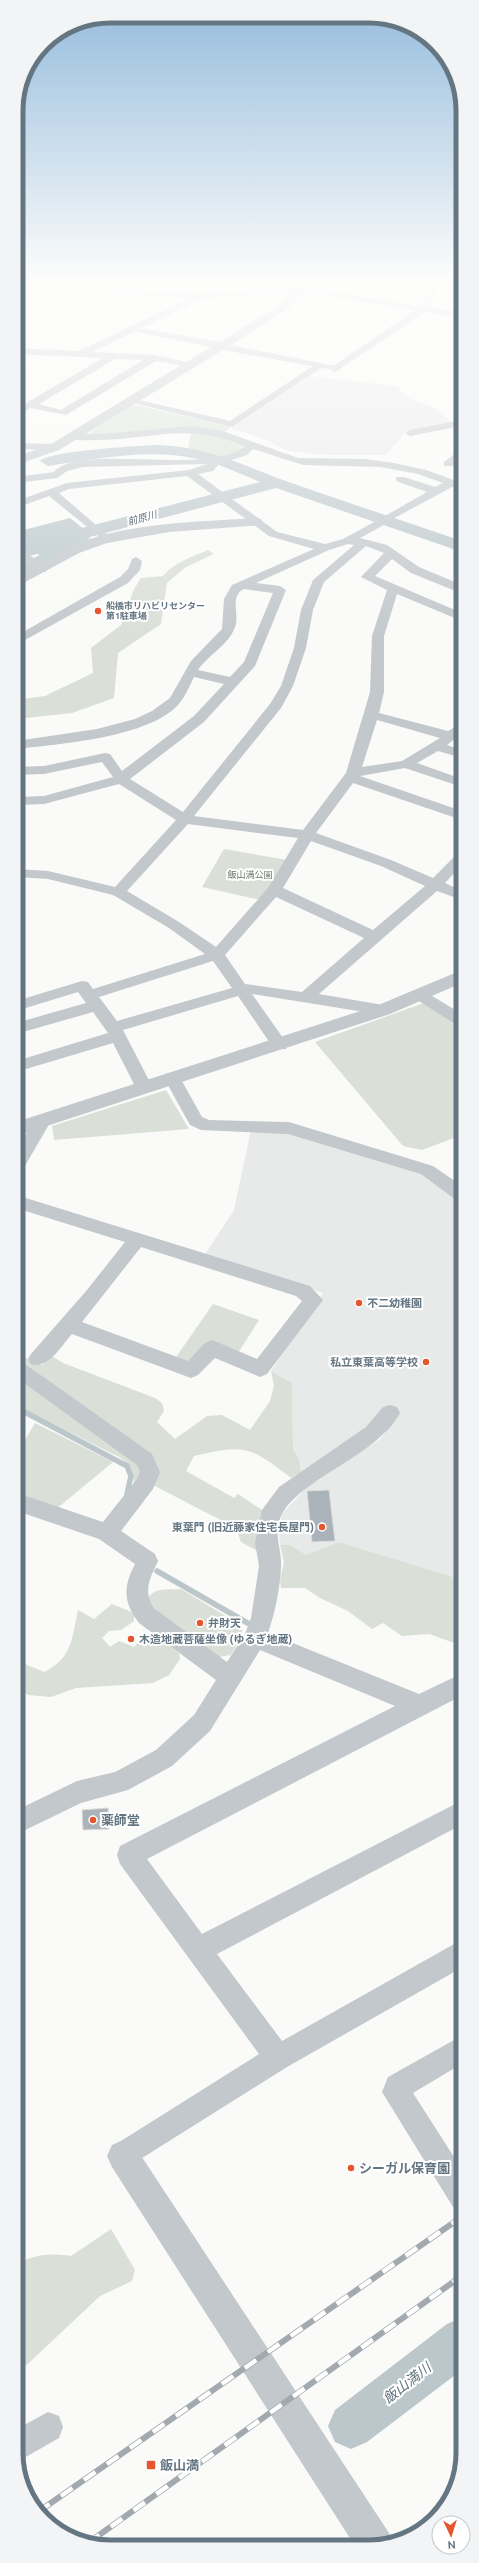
<svg xmlns="http://www.w3.org/2000/svg" width="479" height="2563" font-family="Ubuntu,'Noto Sans JP',sans-serif">
	<style>
		.built { fill: #e8e9e9 }
		.green { fill: #dadfd7 }
		.water { fill: #bbc7cb }
		.lines { fill: none; stroke-linecap: round; stroke-linejoin: round }
		.stream { stroke: #bbc7cb; stroke-width: 5.5 }
		.river { fill: #bbc7cb; fill-rule: evenodd }
		.building { fill: #aab3b9; stroke: #dcdcda }
		.minor { fill: #c3c8cc; fill-rule: evenodd }
		.tertiary { fill: #c3c8cc; fill-rule: evenodd }
		.rail-casing { stroke: #a2aab0; stroke-width: 6 }
		.rail { stroke: #fff; stroke-width: 4.5; stroke-dasharray: 14; stroke-linecap: butt }
		.poi-dot { fill: #e4572e; stroke: #fff; stroke-width: 1.5 }
		.labels { text-anchor: middle; dominant-baseline: central; stroke-width: 4; stroke-linejoin: round; paint-order: stroke }
		.far-poi-label { font-size: 9px; font-weight: bold; fill: #657683; stroke: #fff; text-anchor: start }
		.far-park-label { font-size: 9px; fill: #687a64; stroke: #fff }
		.far-water-label { font-size: 10px; font-style: italic; fill: #60757c; stroke: #fff }
		.poi-label { font-size: 11px; font-weight: bold; fill: #657683; stroke: #fff; text-anchor: start }
		.near-poi-label { font-size: 13px; font-weight: bold; fill: #657683; stroke: #fff; text-anchor: start }
		.near-water-label { font-size: 14px; font-style: italic; fill: #60757c; stroke: #fff }
		.rim { fill: none; stroke: #657683; stroke-width: 5 }
	</style>
	<rect width="100%" height="100%" fill="#fafaf8"/>
	<!-- built -->
	<g class="built">
		<polygon points="310,376 397,386 408,398 437,409 452,423 405,432 386,455 328,455 288,451 266,440 231,428"/>
		<polygon points="251,1130 290,1131 425,1172 462,1201 463,1580 339,1542 306,1555 290,1545 280,1545 279,1532 282,1514 305,1489 380,1439 396,1419 384,1406 366,1428 301,1472 299,1459 293,1449 292,1383 271,1371 323,1293 204,1256 234,1210"/>
	</g>
	<!-- green -->
	<g class="green">
		<path d="M137 405 231 427 225 432 244 445C240 452 225 459 216 459 208 459 196 453 188 451L191 431C176 432 98 439 90 432L130 406Z"/>
		<path d="M208 550 214 554 186 567 167 583 161 624 118 653 114 698 72 713 16 719V700L45 696 93 673 91 648 121 625 134 589 141 578 163 576C174 562 192 557 208 550Z"/>
		<polygon points="224,849 287,860 261,900 202,887"/>
		<polygon points="424,1003 462,1030 462,1135 422,1150 403,1146 315,1042"/>
		<polygon points="166,1090 189,1129 54,1140 52,1126"/>
		<polygon points="213,1304 259,1320 238,1353 212,1342 189,1365 174,1360"/>
		<path d="M16 1354 42 1365 52 1356 63 1363 155 1398 162 1403 164 1411 157 1422 175 1439 207 1416 222 1415 250 1430 270 1401 274 1386 271 1371 292 1383 293 1449 299 1459 301 1472 291 1478C249 1446 246 1444 194 1456L186 1471 234 1498 238 1494 262 1510 259 1552 241 1542 236 1528 153 1485 150 1457 17 1357Z"/>
		<path d="M17 1374 135 1460 141 1473 134 1487C134 1473 132 1467 121 1458L17 1406Z"/>
		<polygon points="35,1423 113,1462 55,1510 17,1497 17,1454"/>
		<polygon points="339,1542 463,1580 463,1646 429,1634 402,1636 383,1623 372,1629 348,1611 320,1598 305,1588 281,1588 280,1580 284,1562 280,1545 290,1545 306,1555"/>
		<path d="M181 1589 242 1626V1636L231 1655 219 1657 160 1616 148 1598C155 1587 169 1590 181 1589Z"/>
		<path d="M112 1604 134 1613V1621L121 1630 109 1631 102 1638 110 1647 119 1641 134 1647 146 1634H155L179 1653 180 1659 169 1675 153 1683 76 1688 51 1697 28 1695 17 1686V1653L25 1664 44 1672C72 1659 72 1638 78 1610L94 1619Z"/>
		<path d="M111 2229 135 2270 132 2281 100 2296 17 2374V2264C35 2254 51 2253 71 2256Z"/>
	</g>
	<!-- water -->
	<polygon class="water" points="70,518 85,530 76,534 68,544 44,556 37,554 29,556 16,545 16,532"/>
	<g class="lines">
		<!-- stream -->
		<g class="stream">
			<polyline points="17,1408 127,1466 131,1476 127,1494"/>
			<polyline points="157,1571 251,1625"/>
		</g>
		<!-- river -->
		<g class="river">
			<path d="M155 445C205 446 238 463 283 480 343 501 403 521 462 541V552L276 488 90 537 81 548 16 580V567L69 540 78 529 260 482C240 474 219 463 197 459 149 448 96 459 48 466L40 461C47 451 138 446 155 445Z"/>
			<polygon points="463,2317 463,2369 367,2442 351,2449 335,2442 328,2426 335,2410 447,2324"/>
		</g>
	</g>
	<!-- building -->
	<g class="building">
		<polygon points="329,1490 335,1541 312,1542 307,1491"/>
		<polygon points="108,1808 109,1829 83,1830 82,1810"/>
	</g>
	<g class="lines">
		<!-- minor -->
		<g class="minor">
			<path d="M16 284 200 293 271 288H313L420 306 431 284H440L429 307 462 312V318L425 312 335 372 332 371V367L415 310 313 294H271L201 299 93 352 154 355 192 363V367L156 361 66 415 31 408 16 416V409L103 358 16 354V348L79 351 190 298 16 289ZM115 359 143 360 61 410 39 404Z"/>
			<polygon points="316,364 324,366 232,427 125,401 130,398 230,421"/>
			<polygon points="462,420 462,426 410,436 405,433 410,430"/>
			<path d="M192 426 223 431 298 458 365 459 394 463 426 470 462 483V490L452 487 389 521 383 518 385 516 427 492 396 481V477H404L435 487 443 483 418 474 380 467 303 465 253 449 247 455 219 464 213 471 198 474 277 532 325 544 343 539 376 521H384V525L360 538 387 545 419 567 462 585V593L458 592 411 573 392 559 375 576 462 613V621L397 594 384 636V692L379 713 448 731 462 723V733L447 745 462 750V758L438 751 417 763 462 779V787L405 768 360 776 462 811V820L353 783 316 833 391 860 433 878 457 854 462 853V865L445 883 462 891V900L437 891 319 994 389 1006 391 1010 389 1014 383 1015 252 994 288 1045 286 1049H274L238 996 123 1030 153 1088 150 1092H138L113 1043 16 1072V1061L108 1033 93 1012 16 1034V1023L86 1003 78 992 16 1011V1001L82 981 88 982 93 989 205 954 169 928 113 895 48 879 16 877V869L48 871 115 887 176 820 119 784 44 804 16 805V797L44 796 113 777 102 762 44 774 16 775V767L44 766 105 753 110 754 122 771 194 716 224 684 194 677C189 687 184 700 175 708 142 738 60 744 16 749V741L97 729 135 719 152 711 170 698 191 661 222 629 224 599 232 585 314 549 269 536 187 476 69 489 59 493 111 538V542L107 543 49 496 16 508V501L67 483 189 470 207 464 83 467 67 471 57 478 16 483V477L54 472C79 442 210 477 245 446 186 422 156 439 98 440 91 440 74 442 69 436L74 433 104 434ZM348 544 354 545 313 580 301 610 294 648 281 686 270 704 183 812 130 779 204 722 255 666 286 590 280 586 256 583 329 550ZM366 546 384 553 361 577 387 590 372 636 370 692 346 773 303 830 194 816 281 708 293 686 306 648 313 610 324 582ZM244 589 273 593 244 662 230 677 198 670C209 654 229 645 235 627 240 615 229 596 244 589ZM377 720 440 738 402 761 362 767ZM188 824 298 838 268 888 216 947 179 922 127 891ZM311 841 381 866 425 886 373 930 283 888ZM276 897 364 938 302 992 245 984 225 955ZM213 961 232 988 117 1021 99 997Z"/>
			<polygon points="16,443 55,444 60,447 55,450 16,449"/>
			<polygon points="462,448 462,456 452,466 444,466 444,462"/>
			<polygon points="16,546 46,566 46,572 38,572 16,555"/>
			<polygon points="136,557 142,561 140,570 128,583 16,645 16,636 120,577 128,569 132,559"/>
			<polygon points="422,990 462,1014 462,1026 456,1025 416,999 414,995 416,991"/>
			<polygon points="172,1072 178,1074 202,1117 209,1120 289,1122 433,1166 462,1186 462,1201 456,1200 421,1174 288,1134 201,1130 190,1125 164,1078 166,1074"/>
			<polygon points="42,1115 48,1117 51,1121 22,1171 16,1173 16,1151 36,1117"/>
			<path d="M16 1195 310 1286 323 1300 267 1374 260 1377 215 1358 198 1375 191 1378 72 1334C61 1346 48 1370 31 1364L28 1359 31 1354 87 1290 125 1242 16 1208ZM141 1247 296 1296 302 1301 257 1359 212 1340 205 1343 188 1361 82 1322Z"/>
			<path d="M17 1360 24 1363 152 1454 160 1472 153 1489 121 1531 155 1554 158 1561C150 1578 142 1592 155 1609L227 1662 245 1634 251 1618 259 1566 255 1543 262 1510 279 1487 366 1427 383 1407 390 1405 397 1407 400 1413C377 1457 293 1481 280 1519 274 1537 282 1550 281 1567 280 1589 275 1613 268 1633L419 1694 463 1673V1695L147 1859 202 1934 463 1800V1824L217 1954 282 2041 463 1939V1967L287 2067 123 2170 113 2166 109 2156 113 2146 259 2054 120 1864 117 1855 120 1846 395 1706 260 1650 210 1731 172 1766 128 1790 81 1803 17 1834V1810L77 1781 115 1772 156 1750 194 1715 216 1680 139 1623C123 1602 123 1587 135 1564L99 1539 17 1511V1493L103 1522 137 1479 140 1472 137 1465 17 1378Z"/>
			<polygon points="463,2035 463,2063 413,2093 463,2171 463,2211 453,2207 382,2092 388,2077"/>
			<polygon points="48,2412 59,2416 63,2427 59,2438 17,2462 17,2429"/>
		</g>
		<!-- tertiary -->
		<g class="tertiary">
			<polygon points="302,284 314,284 287,309 231,345 335,366 339,367 339,371 223,350 59,450 16,465 16,457 51,444 211,347 127,330 127,326 220,342 279,305"/>
			<path d="M256 518 261 519 263 522 261 525 169 532 107 543 79 553 16 587V577C37 567 56 552 78 543 134 522 197 522 256 518Z"/>
			<polygon points="462,970 462,983 390,1014 16,1136 16,1122 376,1006"/>
			<polygon points="123,2140 134,2145 389,2533 393,2543 381,2546 355,2546 112,2167 107,2156 112,2145"/>
		</g>
		<defs>
			<g id="rail">
				<polyline points="38,2512 463,2216"/>
				<polyline points="88,2543 463,2275"/>
			</g>
		</defs>
		<!-- rail casing -->
		<use href="#rail" class="rail-casing"/>
		<!-- rail -->
		<use href="#rail" class="rail"/>
	</g>
	<!-- sky -->
	<linearGradient id="sky" x2="0" y2="1"><stop stop-color="#96bcdc"/><stop offset="0.44" stop-color="#fdfdfc"/><stop offset="1" stop-color="#fdfdfc" stop-opacity="0"/></linearGradient>
	<rect width="479" height="643" fill="url(#sky)"/>
	<!-- markers -->
	<g class="poi-dot">
		<circle cx="98" cy="611" r="4"/>
		<circle cx="359" cy="1303" r="4"/>
		<circle cx="426" cy="1362" r="4"/>
		<circle cx="322" cy="1527" r="4"/>
		<circle cx="200" cy="1623" r="4"/>
		<circle cx="131" cy="1639" r="4"/>
		<circle cx="93" cy="1820" r="4"/>
		<circle cx="351" cy="2168" r="4"/>
		<rect x="146" y="2460" width="10" height="10" rx="2"/>
	</g>
	<g class="labels">
		<!-- far-poi labels -->
		<g class="far-poi-label">
			<text x="106" y="606">船橋市リハビリセンター<tspan x="106" dy="10">第1駐車場</tspan></text>
		</g>
		<!-- far-park labels -->
		<g class="far-park-label">
			<text x="250" y="875">飯山満公園</text>
		</g>
		<!-- far-water labels -->
		<g class="far-water-label">
			<text transform="translate(142 518) rotate(-15)">前原川</text>
		</g>
		<!-- poi labels -->
		<g class="poi-label">
			<text x="367" y="1303">不二幼稚園</text>
			<text x="418" y="1362" text-anchor="end">私立東葉高等学校</text>
			<text x="314" y="1527" text-anchor="end">東葉門 (旧近藤家住宅長屋門)</text>
			<text x="208" y="1623">弁財天</text>
			<text x="139" y="1639">木造地蔵菩薩坐像 (ゆるぎ地蔵)</text>
		</g>
		<!-- near-poi labels -->
		<g class="near-poi-label">
			<text x="101" y="1820">薬師堂</text>
			<text x="359" y="2168">シーガル保育園</text>
			<text x="160" y="2465">飯山満</text>
		</g>
		<!-- near-water labels -->
		<g class="near-water-label">
			<text transform="translate(407 2383) rotate(-38)">飯山満川</text>
		</g>
	</g>
	<!-- crop -->
	<path d="M0 0H479V2563H0ZM110 23H369A87 87 0 0 1 456 110V2453A87 87 0 0 1 369 2540H110A87 87 0 0 1 23 2453V110A87 87 0 0 1 110 23Z" fill="#f3f4f5" fill-rule="evenodd"/>
	<path class="rim" d="M110 23H369A87 87 0 0 1 456 110V2453A87 87 0 0 1 369 2540H110A87 87 0 0 1 23 2453V110A87 87 0 0 1 110 23Z"/>
	<!-- north arrow -->
	<g transform="translate(451 2535) rotate(176)"><circle r="19" fill="#ffffff" stroke="#c1c8cd"/>
	<path d="M0-3L7 15L0 10L-7 15Z" fill="#e4572e"/>
	<text y="-6" font-size="11" font-weight="bold" text-anchor="middle" fill="#657683">N</text>
	</g>
</svg>
